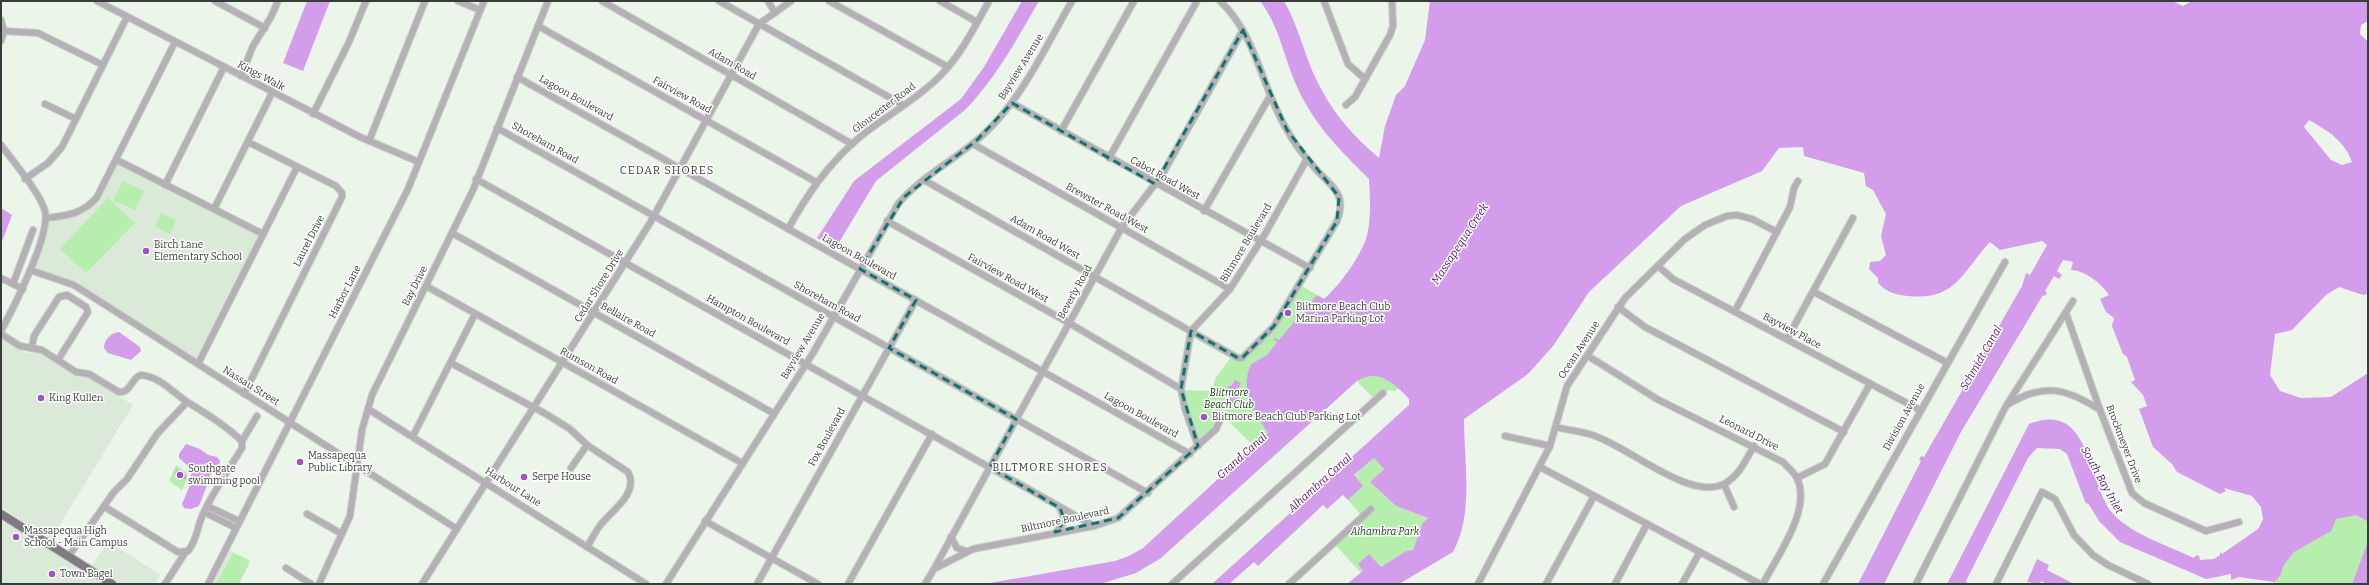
<svg xmlns="http://www.w3.org/2000/svg" width="2369" height="585" font-family="Bitter,serif">
	<style>
		.built { fill: #dbe9d8 }
		.green { fill: #b5eead }
		.water { fill: #d49deb; fill-rule: evenodd }
		.lines { fill: none; stroke-linecap: round; stroke-linejoin: round }
		.minor-casing { stroke: #c7d0c6; stroke-width: 8 }
		.major-casing { stroke: #c7d0c6; stroke-width: 10 }
		.minor { stroke: #b4b0b5; stroke-width: 6 }
		.major { stroke: #807a83; stroke-width: 8 }
		.marked { fill: none; stroke: #0f766e; stroke-width: 3; stroke-dasharray: 8 5; stroke-linejoin: round }
		.poi-dot { fill: #a452c2; stroke: #fff; stroke-width: 1.5 }
		.labels { text-anchor: middle; dominant-baseline: central; stroke-width: 3; stroke-linejoin: round; paint-order: stroke }
		.street-label { font-size: 10px; fill: #393d39; stroke: #fff }
		.poi-label { font-size: 10px; fill: #393d39; stroke: #fff; text-anchor: start }
		.park-label { font-size: 10px; font-style: italic; fill: #0b3907; stroke: #fff }
		.neighbourhood-label { font-size: 11px; letter-spacing: 1px; fill: #393d39; stroke: #fff }
		.water-label { font-size: 11px; font-style: italic; fill: #58126f; stroke: #fff }
	</style>
	<rect width="100%" height="100%" fill="#ebf5e9"/>
	<!-- built -->
	<g class="built">
		<polygon points="118,163 261,234 197,363 72,282 33,268 49,220 80,215 96,204"/>
		<polygon points="2,339 25,353 39,352 74,374 89,378 133,405 51,539 1,507"/>
		<polygon points="1,518 52,550 57,543 93,565 108,541 160,575 155,584 1,584"/>
		<polygon points="225,548 251,561 239,584 206,584"/>
	</g>
	<!-- green -->
	<g class="green">
		<polygon points="123,181 144,191 135,210 113,200"/>
		<polygon points="108,198 135,223 86,273 60,249"/>
		<polygon points="161,213 176,220 170,234 155,227"/>
		<polygon points="1300,285 1317,295 1279,341 1275,338 1277,342 1267,355 1251,364 1268,433 1254,446 1223,416 1217,426 1198,445 1183,390 1212,391 1216,377 1232,356 1240,360 1274,327"/>
		<polygon points="1366,375 1383,377 1399,387 1395,391 1389,390 1376,401 1357,381"/>
		<polygon points="1374,458 1384,469 1370,482 1396,506 1428,518 1422,524 1413,550 1406,551 1381,567 1361,573 1334,543 1362,516 1348,500 1363,486 1354,476"/>
		<polygon points="176,465 187,473 188,476 182,490 169,481"/>
		<polygon points="2347,515 2356,515 2368,522 2368,541 2352,584 2274,584 2274,580 2281,575 2283,566 2294,552 2336,519"/>
		<polygon points="233,553 247,559 249,563 239,584 216,584"/>
	</g>
	<!-- water -->
	<g class="water">
		<polygon points="307,1 330,1 303,71 283,63"/>
		<path d="M1022 1H1039C1017 39 996 78 965 110L876 181 835 249 817 238 854 181 961 99 984 67Z"/>
		<path d="M1260 1H1284C1299 27 1304 55 1317 81 1332 112 1352 135 1379 158L1385 126 1396 95 1405 86 1425 40 1430 1H2172L2183 6 2192 1H2368V21L2361 25 2360 34 2368 42V294L2363 295 2339 287 2326 295 2292 330 2275 334 2270 375 2280 391 2301 398 2331 397 2368 373V522L2356 515 2336 519 2331 531 2294 552 2283 566 2281 575 2274 582 2239 577 2231 580V574L2206 579 2120 542 2099 521 2088 503 2086 504 2067 454 2060 449 2037 448 2028 458 1966 581 1968 584H1947L2029 424C2089 400 2087 476 2110 510 2127 533 2169 546 2194 558L2196 555 2199 556 2200 560 2214 559 2220 555V552L2222 554 2258 529 2263 519 2261 507 2252 496 2224 488 2226 491 2220 494 2177 472 2172 464 2153 447 2139 409 2147 406 2143 395 2131 382 2135 380 2127 357 2123 354 2112 326 2114 318 2106 312 2100 299 2109 295C2100 283 2087 271 2071 270L2073 262 2063 260 2057 271 2062 275 2059 279 2054 276 2045 291 2047 293 2045 296 2043 295 1961 432 1884 584H1858L1921 461 1919 460 1921 456 1924 457 2022 286 2026 273 2030 275 2047 245 2042 241 2000 250 1990 242C1962 272 1956 301 1908 296 1896 295 1886 292 1878 283V278L1869 269 1870 262 1880 261 1886 255 1881 236 1886 214 1873 190 1866 186 1864 173 1804 156 1803 147 1779 148 1762 171 1681 206 1589 292 1553 346 1528 374 1464 419C1464 461 1474 514 1453 552L1399 584H1347L1363 571 1358 564 1369 554 1381 567 1406 551 1413 550 1422 524 1428 518 1396 506 1370 482 1384 469 1374 458 1354 475 1363 486 1348 500 1343 495 1327 509 1323 505 1258 566 1254 562 1229 584H1212L1409 405V399C1394 383 1378 368 1357 381L1161 558 1136 573 1100 584H984L1115 561 1129 556 1143 548 1268 433C1254 412 1239 390 1251 364L1267 355 1277 342 1273 339 1275 338 1279 340 1317 295 1324 299C1340 284 1355 264 1364 244 1372 228 1370 197 1369 179 1337 147 1312 123 1294 80 1283 53 1278 24 1260 1ZM2309 120C2328 131 2345 141 2352 162L2342 165 2331 160 2304 127Z"/>
		<polygon points="1,208 12,215 1,244"/>
		<path d="M119 332 140 347 141 351 131 360 108 353 104 348C104 340 110 333 119 332Z"/>
		<polygon points="1235,380 1241,383 1236,393 1240,400 1230,404 1224,389 1232,385"/>
		<polygon points="186,444 200,449 208,455 217,457 220,461 218,470 210,475 206,488 199,506 191,509 184,508 182,504 190,485 191,474 187,465 179,458 179,454"/>
		<polygon points="177,469 186,475 186,479 182,479 174,474"/>
		<polygon points="2368,541 2368,584 2352,584"/>
		<polygon points="2037,559 2049,565 2047,570 2074,584 2047,584 2041,581 2040,584 2027,582"/>
	</g>
	<g class="lines">
		<defs>
			<g id="minor">
				<polyline points="97,1 360,137 419,162"/>
				<polyline points="215,1 265,28"/>
				<polyline points="458,1 480,10"/>
				<polyline points="602,1 852,144"/>
				<polyline points="719,1 903,105"/>
				<polyline points="768,1 775,13"/>
				<polyline points="829,1 948,67"/>
				<polyline points="940,1 977,22"/>
				<polyline points="1324,1 1348,64 1365,79"/>
				<polyline points="1,20 4,31 1,41"/>
				<polyline points="538,26 816,182"/>
				<polyline points="4,31 38,33 103,65"/>
				<polyline points="241,76 253,46 271,17 278,1"/>
				<polyline points="517,77 1190,454"/>
				<polyline points="1012,103 1310,268"/>
				<polyline points="45,104 76,119"/>
				<polyline points="1346,105 1355,97 1390,35 1393,26 1392,1"/>
				<polyline points="313,114 349,42 366,1"/>
				<polyline points="497,128 1148,493"/>
				<polyline points="1061,131 1134,1"/>
				<polyline points="369,141 425,1"/>
				<polyline points="973,144 1230,289"/>
				<path d="M1 145C13 161 40 193 45 211 51 234 13 309 1 331"/>
				<polyline points="1109,158 1197,1"/>
				<polyline points="117,160 263,234"/>
				<polyline points="25,179 48,163 62,147 127,17"/>
				<polyline points="476,179 1094,526"/>
				<path d="M924 180 1238 358H1242L1274 326 1337 221C1348 192 1330 186 1314 167 1304 156 1294 143 1287 130 1262 89 1256 34 1220 1"/>
				<polyline points="165,185 224,67"/>
				<polyline points="214,209 272,93"/>
				<polyline points="1204,211 1270,96"/>
				<path d="M46 218C66 216 83 214 97 197L175 42"/>
				<polyline points="887,221 1069,323 1181,389"/>
				<path d="M788 229C808 193 829 163 861 136 886 116 916 100 939 77 961 55 974 28 989 1"/>
				<polyline points="452,233 773,413"/>
				<polyline points="1658,266 1673,279 1920,410"/>
				<polyline points="30,270 74,285 457,529"/>
				<polyline points="1,278 23,289"/>
				<polyline points="13,284 33,230"/>
				<polyline points="426,286 742,463"/>
				<polyline points="1814,292 1946,362"/>
				<polyline points="1618,307 1645,327 1844,432"/>
				<polyline points="1735,311 1790,207 1794,188 1798,181"/>
				<polyline points="2066,313 2100,410 2132,493 2144,503 2206,531 2239,522"/>
				<path d="M1 334 20 346 42 350 76 372 89 374 119 392C131 393 131 378 141 375 161 377 173 393 189 403 208 415 225 425 242 441V448C229 469 215 489 204 512 197 525 198 539 188 551L178 552 105 507"/>
				<polyline points="1787,339 1853,218"/>
				<polyline points="32,347 34,336 59,297 67,295 86,307 88,312 58,360"/>
				<path d="M1588 356 1657 399 1783 462C1787 467 1794 472 1797 478 1812 510 1777 556 1763 584"/>
				<path d="M451 363 546 414 570 429 587 445 628 472C639 492 614 509 602 523 596 530 592 539 587 547"/>
				<polyline points="198,364 297,167"/>
				<polyline points="244,394 342,197 342,193 336,186 248,142"/>
				<path d="M2007 405C2043 382 2066 388 2100 410"/>
				<polyline points="368,409 646,584"/>
				<path d="M1556 427C1567 430 1580 431 1592 435 1627 445 1688 501 1724 484 1739 476 1746 460 1754 446"/>
				<polyline points="413,436 475,314"/>
				<polyline points="1505,436 1550,446"/>
				<polyline points="242,441 257,416"/>
				<polyline points="1198,446 1185,409 1181,389 1191,331 1230,289 1265,234 1307,159"/>
				<polyline points="1540,467 1760,584"/>
				<polyline points="571,468 587,445"/>
				<polyline points="1797,478 1825,464 1870,384"/>
				<polyline points="1724,484 1734,507"/>
				<polyline points="207,506 239,521"/>
				<polyline points="204,512 236,528"/>
				<polyline points="307,514 342,534"/>
				<polyline points="705,521 818,584"/>
				<polyline points="1056,532 1065,521 1060,508"/>
				<polyline points="951,537 957,548 966,551"/>
				<polyline points="68,557 114,492 127,479 157,434 187,402"/>
				<polyline points="286,568 311,584"/>
				<polyline points="934,569 1122,227 1162,175 1243,30"/>
				<polyline points="165,584 185,553"/>
				<polyline points="208,584 408,189 484,1"/>
				<polyline points="319,584 350,516 362,430 372,395 473,190 548,1"/>
				<polyline points="422,584 650,223 759,24 791,1"/>
				<path d="M666 584 813 353 898 204C923 174 960 158 987 131 1024 95 1046 46 1072 1"/>
				<polyline points="757,584 916,300"/>
				<polyline points="848,584 932,434"/>
				<polyline points="925,584 934,569 973,549 1094,526 1118,518 1216,429 1220,420"/>
				<polyline points="1172,584 1383,393"/>
				<polyline points="1289,584 1371,509"/>
				<polyline points="1478,584 1550,446 1567,386 1625,298 1685,239 1705,225 1727,216 1737,215 1752,219 1777,232"/>
				<polyline points="1546,584 1594,496"/>
				<polyline points="1615,584 1647,524"/>
				<polyline points="1682,584 1700,552"/>
				<polyline points="1823,584 2005,262"/>
				<polyline points="1916,584 2006,406 2073,301"/>
				<polyline points="1996,584 2042,492 2055,499 2074,535 2093,555 2108,565 2148,584"/>
			</g>
			<polyline id="major" points="1,514 112,584"/>
		</defs>
		<!-- minor casing -->
		<use href="#minor" class="minor-casing"/>
		<!-- major casing -->
		<use href="#major" class="major-casing"/>
		<!-- minor -->
		<use href="#minor" class="minor"/>
		<!-- major -->
		<use href="#major" class="major"/>
	</g>
	<!-- marked area -->
	<path class="marked" d="M1243 30 1287 130 1339 197 1337 221 1274 326 1243 357 1238 358 1191 331 1181 389 1198 446 1118 518 1055 532 1065 521 1060 508 990 467 1016 419 889 348 916 300 860 269 904 197 977 140 1012 103 1155 184Z"/>
	<!-- markers -->
	<g class="poi-dot">
		<circle cx="146" cy="251" r="4"/>
		<circle cx="1288" cy="313" r="4"/>
		<circle cx="41" cy="398" r="4"/>
		<circle cx="1204" cy="417" r="4"/>
		<circle cx="300" cy="462" r="4"/>
		<circle cx="180" cy="475" r="4"/>
		<circle cx="524" cy="477" r="4"/>
		<circle cx="16" cy="537" r="4"/>
		<circle cx="52" cy="574" r="4"/>
	</g>
	<g class="labels">
		<!-- street labels -->
		<g class="street-label">
			<text transform="translate(732 64) rotate(30)">Adam Road</text>
			<text transform="translate(1021 67) rotate(-58)">Bayview Avenue</text>
			<text transform="translate(261 76) rotate(28)">Kings Walk</text>
			<text transform="translate(682 95) rotate(29)">Fairview Road</text>
			<text transform="translate(576 98) rotate(29)">Lagoon Boulevard</text>
			<text transform="translate(884 108) rotate(-37)">Gloucester Road</text>
			<text transform="translate(545 143) rotate(29)">Shoreham Road</text>
			<text transform="translate(1165 178) rotate(29)">Cabot Road West</text>
			<text transform="translate(1107 208) rotate(29)">Brewster Road West</text>
			<text transform="translate(1045 237) rotate(30)">Adam Road West</text>
			<text transform="translate(309 241) rotate(-63)">Laurel Drive</text>
			<text transform="translate(1246 243) rotate(-59)">Biltmore Boulevard</text>
			<text transform="translate(859 257) rotate(29)">Lagoon Boulevard</text>
			<text transform="translate(1008 278) rotate(29)">Fairview Road West</text>
			<text transform="translate(415 286) rotate(-63)">Bay Drive</text>
			<text transform="translate(599 286) rotate(-58)">Cedar Shore Drive</text>
			<text transform="translate(345 292) rotate(-63)">Harbor Lane</text>
			<text transform="translate(1075 292) rotate(-61)">Beverly Road</text>
			<text transform="translate(827 302) rotate(29)">Shoreham Road</text>
			<text transform="translate(628 320) rotate(29)">Bellaire Road</text>
			<text transform="translate(748 320) rotate(29)">Hampton Boulevard</text>
			<text transform="translate(1792 331) rotate(28)">Bayview Place</text>
			<text transform="translate(803 346) rotate(-59)">Bayview Avenue</text>
			<text transform="translate(1579 350) rotate(-57)">Ocean Avenue</text>
			<text transform="translate(589 366) rotate(29)">Rumson Road</text>
			<text transform="translate(251 386) rotate(32)">Nassau Street</text>
			<text transform="translate(1141 415) rotate(29)">Lagoon Boulevard</text>
			<text transform="translate(1904 417) rotate(-61)">Division Avenue</text>
			<text transform="translate(1749 433) rotate(27)">Leonard Drive</text>
			<text transform="translate(827 437) rotate(-61)">Fox Boulevard</text>
			<text transform="translate(2124 444) rotate(69)">Brockmeyer Drive</text>
			<text transform="translate(513 487) rotate(32)">Harbour Lane</text>
			<text transform="translate(1065 520) rotate(-12)">Biltmore Boulevard</text>
		</g>
		<!-- poi labels -->
		<g class="poi-label">
			<text x="154" y="245">Birch Lane<tspan x="154" dy="12">Elementary School</tspan></text>
			<text x="1296" y="307">Blitmore Beach Club<tspan x="1296" dy="12">Marina Parking Lot</tspan></text>
			<text x="49" y="398">King Kullen</text>
			<text x="1212" y="417">Blitmore Beach Club Parking Lot</text>
			<text x="308" y="456">Massapequa<tspan x="308" dy="12">Public Library</tspan></text>
			<text x="188" y="469">Southgate<tspan x="188" dy="12">swimming pool</tspan></text>
			<text x="532" y="477">Serpe House</text>
			<text x="24" y="531">Massapequa High<tspan x="24" dy="12">School - Main Campus</tspan></text>
			<text x="60" y="574">Town Bagel</text>
		</g>
		<!-- park labels -->
		<g class="park-label">
			<text x="1229" y="393">Blitmore<tspan x="1229" dy="12">Beach Club</tspan></text>
			<text x="1385" y="532">Alhambra Park</text>
		</g>
		<!-- neighbourhood labels -->
		<g class="neighbourhood-label">
			<text x="667" y="170">CEDAR SHORES</text>
			<text x="1050" y="467">BILTMORE SHORES</text>
		</g>
		<!-- water labels -->
		<g class="water-label">
			<text transform="translate(1460 244) rotate(-57)">Massapequa Creek</text>
			<text transform="translate(1981 358) rotate(-60)">Schmidt Canal</text>
			<text transform="translate(1242 456) rotate(-42)">Grand Canal</text>
			<text transform="translate(2102 480) rotate(61)">South Bay Inlet</text>
			<text transform="translate(1320 483) rotate(-42)">Alhambra Canal</text>
		</g>
	</g>
	<!-- border -->
	<rect width="2369" height="585" fill="none" stroke="#393d39" stroke-width="4"/>
</svg>
